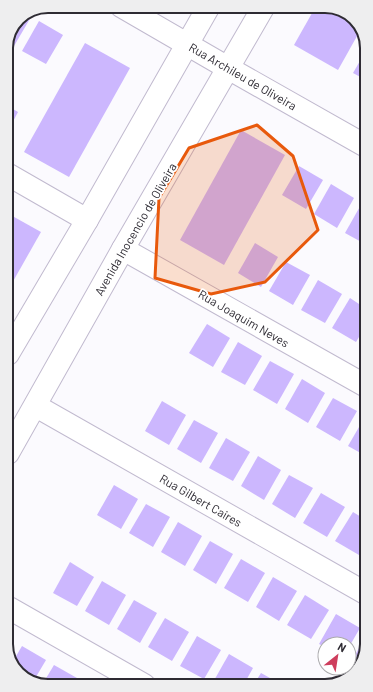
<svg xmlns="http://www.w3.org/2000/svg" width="373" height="692" font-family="Barlow,sans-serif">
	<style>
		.building { fill: #ccb7fe }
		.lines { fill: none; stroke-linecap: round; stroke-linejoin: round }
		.minor-casing { stroke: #c1bacf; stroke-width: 24 }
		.tertiary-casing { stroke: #c1bacf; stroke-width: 24 }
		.minor { stroke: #fff; stroke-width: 22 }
		.tertiary { stroke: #fff; stroke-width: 22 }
		.marked { fill: #e8590c; fill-opacity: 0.2; stroke: #e8590c; stroke-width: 3; stroke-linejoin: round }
		.labels { text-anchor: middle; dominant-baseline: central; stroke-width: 3.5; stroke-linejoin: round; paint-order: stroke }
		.street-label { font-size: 12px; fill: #2e2b33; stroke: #fff }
		.rim { fill: none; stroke: #2e2b33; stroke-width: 2 }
	</style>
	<rect width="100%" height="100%" fill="#fbfafe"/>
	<!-- building -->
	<g class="building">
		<polygon points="316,6 328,6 351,14 361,29 338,70 294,45"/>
		<polygon points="27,14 31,17 14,46 7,42 18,18"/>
		<polygon points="39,21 63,35 46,64 22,51"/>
		<polygon points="85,43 130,68 69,177 24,152"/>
		<polygon points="364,54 364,79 353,73"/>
		<polygon points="6,105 18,112 7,133"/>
		<polygon points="241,130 285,155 224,265 180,240"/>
		<polygon points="299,166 323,180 306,209 282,195"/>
		<polygon points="331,184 354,198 337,228 314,214"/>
		<polygon points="362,203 365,204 365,244 345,233"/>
		<polygon points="7,213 41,232 7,292"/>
		<polygon points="255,243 278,257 261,287 238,273"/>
		<polygon points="286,262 310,275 293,305 269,291"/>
		<polygon points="318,280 342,294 325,323 301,310"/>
		<polygon points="350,298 365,308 365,327 356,342 332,328"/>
		<polygon points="207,324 230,338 213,367 189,353"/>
		<polygon points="238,342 262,356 245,385 221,372"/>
		<polygon points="270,361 294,374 277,404 253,390"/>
		<polygon points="302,379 325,393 308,423 285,409"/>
		<polygon points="333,398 357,411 340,441 316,427"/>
		<polygon points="162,401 186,415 169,445 145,431"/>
		<polygon points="366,415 366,456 348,446"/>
		<polygon points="194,420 218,433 201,463 177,449"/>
		<polygon points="226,438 250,452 233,481 209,468"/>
		<polygon points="258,456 281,470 264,500 241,486"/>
		<polygon points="289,475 313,488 295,518 272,504"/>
		<polygon points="114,485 138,499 121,529 97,515"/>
		<polygon points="321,493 345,507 327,537 303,523"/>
		<polygon points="146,504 170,517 153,547 129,533"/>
		<polygon points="353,512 366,520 366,543 359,555 335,541"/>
		<polygon points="178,522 202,536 185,566 161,552"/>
		<polygon points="210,541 233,554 216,584 193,570"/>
		<polygon points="241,559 265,573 248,602 224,588"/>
		<polygon points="70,562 94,577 77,606 53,593"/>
		<polygon points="273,577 297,591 279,621 256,607"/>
		<polygon points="102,581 126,595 109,625 85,611"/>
		<polygon points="305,595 329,610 311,639 287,625"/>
		<polygon points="134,600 157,613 140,643 117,629"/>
		<polygon points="336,614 360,628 349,647 349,644 325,644 325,647 319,644"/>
		<polygon points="165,618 189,632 172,661 148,647"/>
		<polygon points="367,634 367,647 360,667 351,662"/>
		<polygon points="197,636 221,650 204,679 180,666"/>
		<polygon points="22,646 46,660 33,682 24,679 12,663"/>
		<polygon points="229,654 253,668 244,684 212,684"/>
		<polygon points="54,665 77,678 73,686 42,685"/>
		<polygon points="261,673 279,683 254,684"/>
	</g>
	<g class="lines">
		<defs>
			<g id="minor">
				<polyline points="228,68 364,145"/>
				<polyline points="7,174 87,220"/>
				<polyline points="123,249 366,386"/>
				<polyline points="36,406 367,594"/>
				<polyline points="9,608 144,685"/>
			</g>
			<g id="tertiary">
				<polyline points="121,6 228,68"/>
				<polyline points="8,354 87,220 209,6"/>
				<polyline points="8,453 123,249 264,6"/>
			</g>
		</defs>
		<!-- minor casing -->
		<use href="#minor" class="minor-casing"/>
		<!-- tertiary casing -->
		<use href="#tertiary" class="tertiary-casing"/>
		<!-- minor -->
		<use href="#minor" class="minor"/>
		<!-- tertiary -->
		<use href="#tertiary" class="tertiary"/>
	</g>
	<!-- marked area -->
	<path class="marked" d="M257 125 293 156 318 230 265 282 211 294 155 278 159 198 189 148Z"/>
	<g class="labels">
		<!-- street labels -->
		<g class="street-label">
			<text transform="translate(243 76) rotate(30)">Rua Archileu de Oliveira</text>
			<text transform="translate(135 229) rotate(-60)">Avenida Inocencio de Oliveira</text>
			<text transform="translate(244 318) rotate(30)">Rua Joaquim Neves</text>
			<text transform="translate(201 500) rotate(30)">Rua Gilbert Caires</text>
		</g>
	</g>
	<!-- crop -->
	<path d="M0 0H373V692H0ZM48 13H325A35 35 0 0 1 360 48V644A35 35 0 0 1 325 679H48A35 35 0 0 1 13 644V48A35 35 0 0 1 48 13Z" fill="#eeeeef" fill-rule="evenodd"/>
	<path class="rim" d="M48 13H325A35 35 0 0 1 360 48V644A35 35 0 0 1 325 679H48A35 35 0 0 1 13 644V48A35 35 0 0 1 48 13Z"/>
	<!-- north arrow -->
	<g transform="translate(337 656) rotate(30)"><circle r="19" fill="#ffffff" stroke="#abaaad"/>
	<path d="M0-3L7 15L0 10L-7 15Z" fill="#ce3e5d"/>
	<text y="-6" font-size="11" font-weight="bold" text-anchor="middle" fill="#2e2b33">N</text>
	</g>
</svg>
